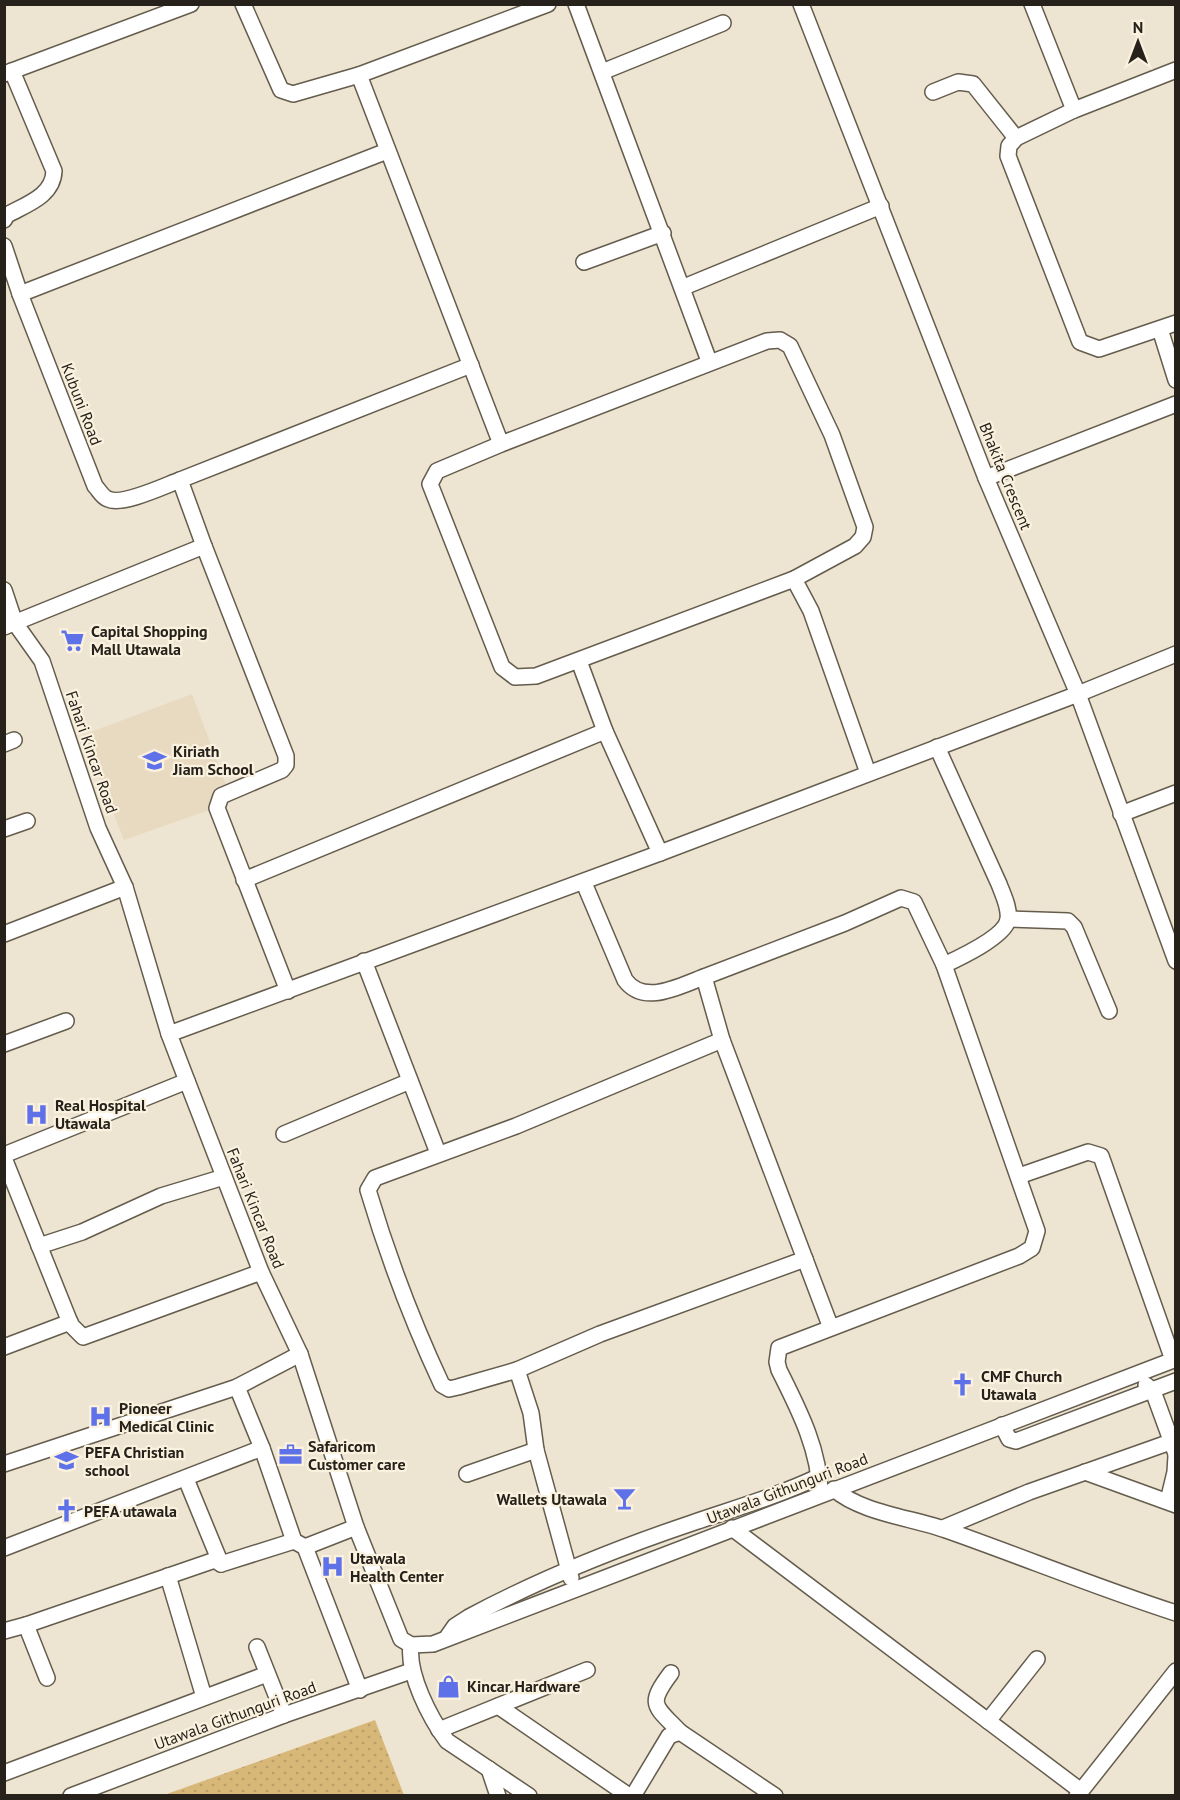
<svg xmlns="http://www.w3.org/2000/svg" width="1180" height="1800" font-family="'PT Sans',sans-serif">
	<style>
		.built { fill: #e8dac1 }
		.grass { fill: url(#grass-dots) }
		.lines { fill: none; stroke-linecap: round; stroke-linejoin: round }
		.minor-casing { stroke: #645c4c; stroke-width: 18 }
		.minor { stroke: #fff; stroke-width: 15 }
		.labels { text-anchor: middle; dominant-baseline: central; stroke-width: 4.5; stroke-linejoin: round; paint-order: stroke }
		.street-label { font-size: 16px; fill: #26221b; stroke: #fbf1df }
		.poi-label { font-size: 16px; font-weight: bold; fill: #26221b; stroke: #fbf1df; text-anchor: start }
	</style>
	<defs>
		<pattern id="grass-dots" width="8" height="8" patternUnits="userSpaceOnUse" patternTransform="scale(1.5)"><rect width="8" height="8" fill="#d8b878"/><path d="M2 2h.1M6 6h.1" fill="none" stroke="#b99e67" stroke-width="1.8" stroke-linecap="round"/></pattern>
	</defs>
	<rect width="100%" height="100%" fill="#eee4d2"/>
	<!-- built -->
	<polygon class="built" points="192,694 226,785 217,793 212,809 124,840 83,735"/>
	<!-- grass -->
	<polygon class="grass" points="375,1720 404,1795 164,1795"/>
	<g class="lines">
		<defs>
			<g id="minor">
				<polyline points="243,4 281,90 293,94 359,75 548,4"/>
				<polyline points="576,4 709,361"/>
				<polyline points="801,4 986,478 1078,694 1176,961"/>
				<polyline points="1032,4 1074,110"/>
				<polyline points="1176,70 1074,110 1016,138 1009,146 1008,156 1080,342 1099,349 1176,323"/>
				<polyline points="602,72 723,23"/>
				<polyline points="4,74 191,4"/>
				<polyline points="359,75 501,444 767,341 780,340 790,346 832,435 865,527 863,537 855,546 794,579 536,676 515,677 502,667 430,484 437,471 501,444"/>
				<polyline points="933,92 958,82 973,84 1016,138"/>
				<path d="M4 220 7 215C27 204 53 196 54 171L12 71"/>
				<path d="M4 246 20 294 95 486C99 490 102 497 108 499 122 506 164 486 180 480"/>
				<polyline points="584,262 663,233"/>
				<polyline points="684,287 881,206"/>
				<polyline points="20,294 387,151"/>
				<polyline points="1160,329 1176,380"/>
				<polyline points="986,478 1176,404"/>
				<polyline points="204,546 286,756 286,765 282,770 221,796 217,808 288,991"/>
				<polyline points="794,579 811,611 868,773"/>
				<polyline points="4,590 15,623 42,661 98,828 125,887 169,1034 187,1081 261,1272 300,1354 356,1527 401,1639 411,1645 433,1644 1176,1359"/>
				<polyline points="4,627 204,546 180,480 471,365"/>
				<polyline points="4,744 14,740"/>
				<path d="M937 747 999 884C1003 895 1010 908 1008 920 1004 937 959 958 944 965"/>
				<polyline points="1121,814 1176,793"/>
				<polyline points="4,829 27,821"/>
				<polyline points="660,853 1078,694 1176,654"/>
				<polyline points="244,880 605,731"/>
				<path d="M584 883 625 980C644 1006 679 986 704 977"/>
				<polyline points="1008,919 1068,921 1074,927 1109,1011"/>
				<polyline points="4,934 125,887"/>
				<polyline points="364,961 438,1153"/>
				<polyline points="169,1034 660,853 605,731 579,661"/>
				<polyline points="4,1044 66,1021"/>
				<polyline points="284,1134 410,1081"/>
				<polyline points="4,1155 187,1081"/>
				<polyline points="4,1158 71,1325 83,1337 261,1272"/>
				<polyline points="1019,1176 1088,1152 1101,1156 1173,1360"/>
				<polyline points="39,1246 82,1232 161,1196 224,1177"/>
				<polyline points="4,1347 70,1322"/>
				<polyline points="517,1370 600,1334 805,1259"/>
				<polyline points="1146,1385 1153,1391 1176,1454"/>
				<polyline points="237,1387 262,1448 294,1541 305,1547 360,1690"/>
				<polyline points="1002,1425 1009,1439 1016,1441 1176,1381"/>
				<polyline points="536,1450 571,1578"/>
				<polyline points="4,1464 237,1387 300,1354"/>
				<polyline points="1085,1472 1176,1505"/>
				<path d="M467 1474 536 1450 531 1413 517 1370 458 1387 449 1389 442 1385C412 1321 388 1257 368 1190L375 1178 516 1126 722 1040"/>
				<polyline points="186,1479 221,1564"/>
				<path d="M834 1489C861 1513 913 1518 946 1530 1023 1557 1098 1588 1176 1613"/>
				<path d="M820 1494C820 1450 798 1408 779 1370L777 1362 779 1348 1019 1256 1032 1248 1037 1231 944 965 914 902 901 898 845 923 704 977 722 1040 831 1328"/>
				<polyline points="1168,1501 1175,1472 1176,1456"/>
				<polyline points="732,1528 1081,1791"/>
				<polyline points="943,1528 1029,1492 1176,1440"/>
				<polyline points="305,1547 356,1527"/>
				<polyline points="4,1548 262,1448"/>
				<polyline points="168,1576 204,1697"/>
				<polyline points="4,1631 26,1625"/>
				<path d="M448 1636 455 1626 469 1617C540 1579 615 1549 692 1523 736 1508 778 1496 820 1476"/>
				<path d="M411 1645C407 1674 430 1718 447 1741L529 1796"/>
				<polyline points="257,1647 284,1715"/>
				<path d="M671 1673C647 1705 654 1705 680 1732"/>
				<polyline points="47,1678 26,1625 215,1560 221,1564 294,1541"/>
				<polyline points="498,1706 629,1796"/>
				<polyline points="988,1721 1037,1659"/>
				<polyline points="439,1730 587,1670"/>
				<polyline points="489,1769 498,1796"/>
				<polyline points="4,1773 267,1674"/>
				<polyline points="71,1796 284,1715 411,1671"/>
				<polyline points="633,1796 669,1736 680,1732 775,1796"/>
				<polyline points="1077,1796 1176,1671"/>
			</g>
		</defs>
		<!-- minor casing -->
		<use href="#minor" class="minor-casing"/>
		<!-- minor -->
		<use href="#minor" class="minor"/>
	</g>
	<!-- icons -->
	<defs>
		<symbol id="supermarket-bare" viewBox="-9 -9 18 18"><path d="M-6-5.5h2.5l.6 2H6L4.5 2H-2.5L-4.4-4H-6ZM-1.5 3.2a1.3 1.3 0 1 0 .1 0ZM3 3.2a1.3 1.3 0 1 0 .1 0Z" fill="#5e71e8" stroke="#fbf1df" stroke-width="2.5" paint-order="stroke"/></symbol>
		<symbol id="school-bare" viewBox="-9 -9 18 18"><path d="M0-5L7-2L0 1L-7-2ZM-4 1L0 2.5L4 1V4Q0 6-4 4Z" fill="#5e71e8" stroke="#fbf1df" stroke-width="2.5" paint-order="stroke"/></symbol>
		<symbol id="hospital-bare" viewBox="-9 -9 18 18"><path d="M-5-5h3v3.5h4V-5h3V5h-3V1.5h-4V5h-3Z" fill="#5e71e8" stroke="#fbf1df" stroke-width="2.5" paint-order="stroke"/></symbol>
		<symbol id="church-bare" viewBox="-9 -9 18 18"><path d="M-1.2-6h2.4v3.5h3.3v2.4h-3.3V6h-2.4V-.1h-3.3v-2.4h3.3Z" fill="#5e71e8" stroke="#fbf1df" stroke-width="2.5" paint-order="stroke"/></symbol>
		<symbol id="office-bare" viewBox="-9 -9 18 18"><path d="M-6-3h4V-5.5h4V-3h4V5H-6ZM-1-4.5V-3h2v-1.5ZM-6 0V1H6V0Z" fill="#5e71e8" stroke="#fbf1df" stroke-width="2.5" paint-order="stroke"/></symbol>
		<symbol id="bar-bare" viewBox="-9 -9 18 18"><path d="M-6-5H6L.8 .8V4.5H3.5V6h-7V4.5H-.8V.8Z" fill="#5e71e8" stroke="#fbf1df" stroke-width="2.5" paint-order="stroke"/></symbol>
		<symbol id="shop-bare" viewBox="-9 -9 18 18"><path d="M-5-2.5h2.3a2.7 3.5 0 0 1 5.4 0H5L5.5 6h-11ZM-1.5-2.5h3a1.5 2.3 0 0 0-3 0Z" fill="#5e71e8" stroke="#fbf1df" stroke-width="2.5" paint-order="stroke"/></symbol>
	</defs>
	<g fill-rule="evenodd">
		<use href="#supermarket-bare" x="56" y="624" width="33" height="33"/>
		<use href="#school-bare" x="138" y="744" width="33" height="33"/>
		<use href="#hospital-bare" x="20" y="1098" width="33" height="33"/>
		<use href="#church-bare" x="946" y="1368" width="33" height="33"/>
		<use href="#hospital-bare" x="84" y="1400" width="33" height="33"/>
		<use href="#office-bare" x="274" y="1438" width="33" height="33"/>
		<use href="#school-bare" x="50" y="1444" width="33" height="33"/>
		<use href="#bar-bare" x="608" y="1482" width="33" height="33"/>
		<use href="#church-bare" x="50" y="1494" width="33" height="33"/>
		<use href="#hospital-bare" x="316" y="1550" width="33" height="33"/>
		<use href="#shop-bare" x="432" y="1670" width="33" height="33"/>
	</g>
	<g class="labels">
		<!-- street labels -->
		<g class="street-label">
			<text transform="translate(82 404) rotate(69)">Kubuni Road</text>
			<text transform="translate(1006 476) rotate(68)">Bhakita Crescent</text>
			<text transform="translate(92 752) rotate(71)">Fahari Kincar Road</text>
			<text transform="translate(256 1208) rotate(68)">Fahari Kincar Road</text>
			<text transform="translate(787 1488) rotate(-21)">Utawala Githunguri Road</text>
			<text transform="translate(235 1715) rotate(-20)">Utawala Githunguri Road</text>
		</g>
		<!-- poi labels -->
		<g class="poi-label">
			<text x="91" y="631">Capital Shopping<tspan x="91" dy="18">Mall Utawala</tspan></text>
			<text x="173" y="751">Kiriath<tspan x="173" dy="18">Jiam School</tspan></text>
			<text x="55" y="1105">Real Hospital<tspan x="55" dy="18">Utawala</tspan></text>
			<text x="981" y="1376">CMF Church<tspan x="981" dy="18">Utawala</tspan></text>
			<text x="119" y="1408">Pioneer<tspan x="119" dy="18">Medical Clinic</tspan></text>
			<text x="308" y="1446">Safaricom<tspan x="308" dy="18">Customer care</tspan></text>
			<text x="85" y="1452">PEFA Christian<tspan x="85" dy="18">school</tspan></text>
			<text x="607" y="1499" text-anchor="end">Wallets Utawala</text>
			<text x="84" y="1511">PEFA utawala</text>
			<text x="350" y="1558">Utawala<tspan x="350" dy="18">Health Center</tspan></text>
			<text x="467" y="1686">Kincar Hardware</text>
		</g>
	</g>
	<!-- border -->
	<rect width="1180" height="1800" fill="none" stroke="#26221b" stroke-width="12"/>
	<!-- north arrow -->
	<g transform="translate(1138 42)" stroke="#fbf1df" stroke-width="4.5" paint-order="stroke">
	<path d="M0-4.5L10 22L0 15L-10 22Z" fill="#26221b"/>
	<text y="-9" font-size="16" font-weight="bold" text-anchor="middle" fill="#26221b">N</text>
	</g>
</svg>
